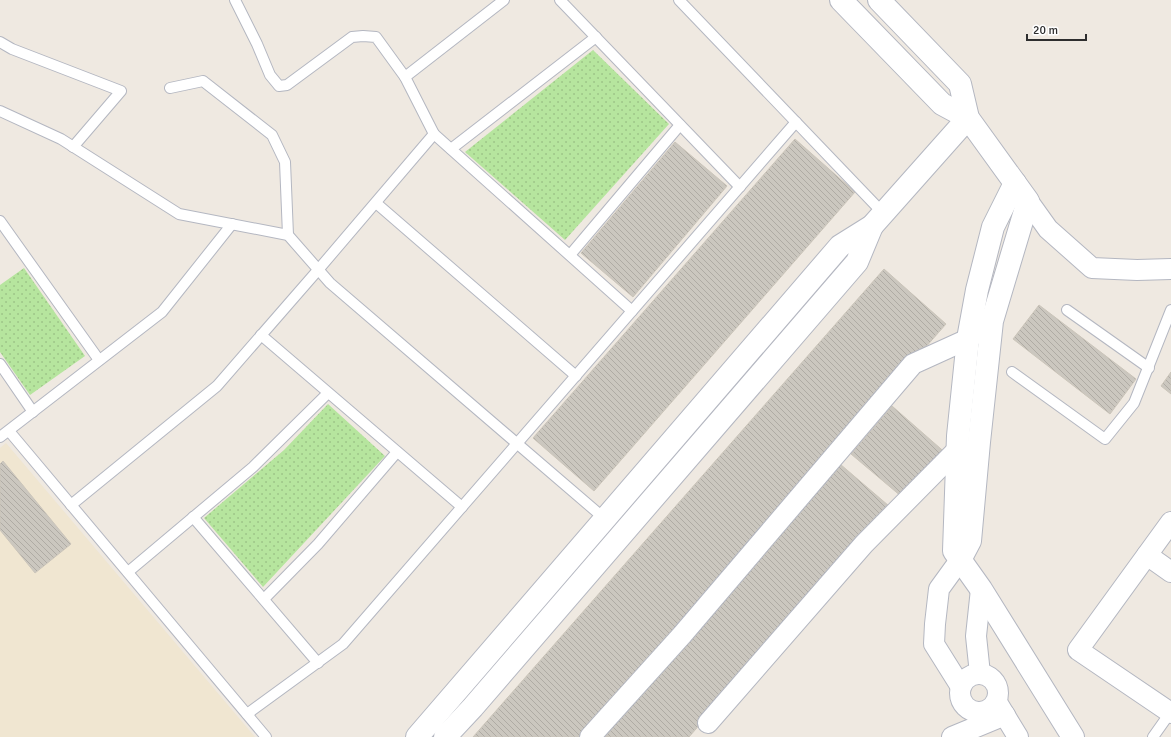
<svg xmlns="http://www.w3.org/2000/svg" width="1171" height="737" font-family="Signika,sans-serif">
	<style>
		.education { fill: #f0e6d1 }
		.park { fill: url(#park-dots) }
		.building { fill: url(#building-back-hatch); stroke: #cbc5ba }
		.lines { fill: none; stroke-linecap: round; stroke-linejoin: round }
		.lane-casing { stroke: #b4b7c1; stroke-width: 12 }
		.street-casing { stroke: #b4b7c1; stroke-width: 22 }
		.secondary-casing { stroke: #b4b7c1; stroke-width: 24 }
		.lane { stroke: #fff; stroke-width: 10 }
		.street { stroke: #fff; stroke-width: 20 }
		.secondary { stroke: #fff; stroke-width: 22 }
	</style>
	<defs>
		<pattern id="park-dots" width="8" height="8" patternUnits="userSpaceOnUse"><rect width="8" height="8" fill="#b6e59e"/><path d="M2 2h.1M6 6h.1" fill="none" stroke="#9dc588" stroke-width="1.8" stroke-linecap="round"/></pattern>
		<pattern id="building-back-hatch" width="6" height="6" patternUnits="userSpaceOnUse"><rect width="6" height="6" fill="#cbc7bf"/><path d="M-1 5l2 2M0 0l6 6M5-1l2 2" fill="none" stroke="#afaba4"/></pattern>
	</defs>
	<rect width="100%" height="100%" fill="#efe9e1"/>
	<!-- education -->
	<polygon class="education" points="6,443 255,737 0,737 0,448"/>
	<!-- park -->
	<g class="park">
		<polygon points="593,50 669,124 565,240 465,152"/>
		<polygon points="24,268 85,356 30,395 0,352 0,285"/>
		<polygon points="328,404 385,456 263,587 204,518 284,450"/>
	</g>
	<!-- building -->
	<g class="building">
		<polygon points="795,139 855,192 594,491 533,438"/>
		<polygon points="675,142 727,186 633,297 581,253"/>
		<polygon points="884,269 946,324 583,737 473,737"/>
		<polygon points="1039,305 1136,379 1110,414 1013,339"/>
		<polygon points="1171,372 1171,394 1161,386"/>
		<polygon points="892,406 949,456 902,497 851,454"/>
		<polygon points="3,461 71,544 35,573 0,530 0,464"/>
		<polygon points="840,464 889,506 689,737 604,737"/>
	</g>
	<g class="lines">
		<defs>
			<g id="lane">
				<polyline points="235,0 257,44 270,75 279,86 287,85 352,37 363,36 376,37 405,77"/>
				<polyline points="560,0 740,187"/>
				<polyline points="679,0 883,213"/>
				<polyline points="0,42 12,49 121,91 73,147"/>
				<polyline points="170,88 203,81 272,135 285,162 288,235"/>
				<polyline points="0,111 61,139 179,214 288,235 330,283 605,519"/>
				<polyline points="434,134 632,311"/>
				<polyline points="451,149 596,37"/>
				<polyline points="376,203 576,376"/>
				<polyline points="0,221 99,360"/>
				<polyline points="570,255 680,125"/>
				<polyline points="1067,310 1149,368"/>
				<polyline points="261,335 462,507"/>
				<polyline points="0,364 33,412"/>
				<polyline points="1012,372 1105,439 1134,403 1171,310"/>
				<polyline points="9,431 266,737"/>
				<polyline points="0,437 162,312 232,224"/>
				<polyline points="71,505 217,386 318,270 434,134 405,77 504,0"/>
				<polyline points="193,517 318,663"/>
				<polyline points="128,572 253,467 328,393"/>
				<polyline points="264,599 318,544 397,452"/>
				<polyline points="247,714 343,644 796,122"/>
				<polyline points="1153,737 1170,713"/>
			</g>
			<g id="street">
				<polyline points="1028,201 1048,229 1092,268 1137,270 1171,269"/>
				<polyline points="1171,522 1078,650 1171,713"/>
				<polyline points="1147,555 1171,572"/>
				<polyline points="960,560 939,589 935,624 934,644 961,687"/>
				<polyline points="980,674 976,636 981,589"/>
				<circle cx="979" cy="693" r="19"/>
				<polyline points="998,704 1018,737"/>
				<polyline points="708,723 864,544 957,450"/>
				<polyline points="590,737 682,635 913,364 968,339 979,331"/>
				<polyline points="952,737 1005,715"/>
			</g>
			<g id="secondary">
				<polyline points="841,0 942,104 968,118"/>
				<polyline points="879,0 960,84 968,118 1028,201 992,321 979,442 970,541 960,560"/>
				<polyline points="1015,183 993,227 977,290 968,339 958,436 954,551 981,589 1073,737"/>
				<polyline points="417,737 840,246 872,226 968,118"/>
				<polyline points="445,737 473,707 857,262 872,226"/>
			</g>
		</defs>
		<!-- lane casing -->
		<use href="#lane" class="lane-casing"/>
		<!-- street casing -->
		<use href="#street" class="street-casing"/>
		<!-- secondary casing -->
		<use href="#secondary" class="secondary-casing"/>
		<!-- lane -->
		<use href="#lane" class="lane"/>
		<!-- street -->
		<use href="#street" class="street"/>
		<!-- secondary -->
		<use href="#secondary" class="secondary"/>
	</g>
	<!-- scale -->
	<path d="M1027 34v6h59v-6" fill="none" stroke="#2e2e2e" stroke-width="2"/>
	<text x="1033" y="34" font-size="12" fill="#2e2e2e" stroke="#ffffff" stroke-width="3" paint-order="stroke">20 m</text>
</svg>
